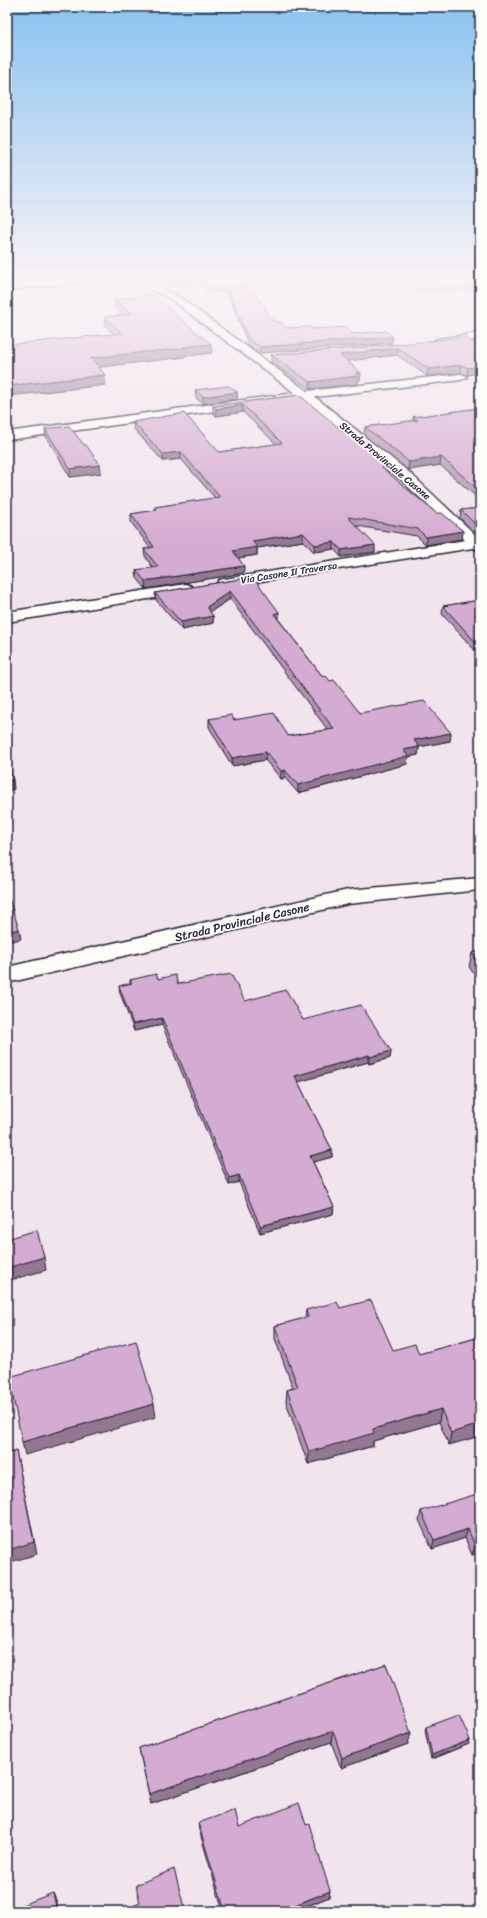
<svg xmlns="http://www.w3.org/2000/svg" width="487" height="1918" font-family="Sriracha,sans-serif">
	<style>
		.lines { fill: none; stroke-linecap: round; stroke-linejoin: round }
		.street-casing { stroke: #22223b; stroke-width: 3 }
		.street { fill: #fdfcf7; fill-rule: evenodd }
		.wall { fill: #b693b4; stroke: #22223b }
		.shaded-wall { fill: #947892; stroke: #22223b }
		.building { fill: #d4abd1; stroke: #22223b }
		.labels { text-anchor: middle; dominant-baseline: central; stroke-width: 3.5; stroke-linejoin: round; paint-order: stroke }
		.far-street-label { font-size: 10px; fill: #22223b; stroke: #fdfcf7 }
		.street-label { font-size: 12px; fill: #22223b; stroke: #fdfcf7 }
	</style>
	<rect width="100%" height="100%" fill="#f1e4ec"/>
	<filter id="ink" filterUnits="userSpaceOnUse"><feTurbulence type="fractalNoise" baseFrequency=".025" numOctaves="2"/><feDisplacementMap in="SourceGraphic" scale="8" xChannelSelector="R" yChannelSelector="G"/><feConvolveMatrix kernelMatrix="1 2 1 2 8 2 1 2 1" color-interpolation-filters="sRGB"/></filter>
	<g filter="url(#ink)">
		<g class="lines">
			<defs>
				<g id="street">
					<polygon points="85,276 118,276 114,279 7,290 7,284"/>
					<polygon points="122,276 134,276 175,294 307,391 461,374 465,375 467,377 461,380 315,397 410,473 480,539 480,551 473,548 224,587 219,586 217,583 219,580 224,579 465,540 400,479 303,399 7,440 7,432 295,393 169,298"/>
					<path d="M434 276H472C466 281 439 283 434 276Z"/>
					<polygon points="480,333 480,339 437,345 432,342 437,339"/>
					<polygon points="186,584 191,586 194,589 191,592 7,622 7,612"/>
					<polygon points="480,878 480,890 348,904 7,983 7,967 348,890"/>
				</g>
			</defs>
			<!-- street casing -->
			<use href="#street" class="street-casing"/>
			<!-- street -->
			<use href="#street" class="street"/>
		</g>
		<!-- wall -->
		<g class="wall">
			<polygon points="135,276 239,276 248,286 248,287 272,321 285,328 312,329 351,334 392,343 259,353 249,346 228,295 228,292 206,292 200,284 170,286"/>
			<polygon points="403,276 438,276 441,278 474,287 474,290 416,292"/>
			<polygon points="115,299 212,353 184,356 184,357 99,367 105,385 7,396 114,334 105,326 105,317 123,315 115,308"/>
			<polygon points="402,344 480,347 467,375 461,373 427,376 397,355 347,361 361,373 360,380 358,381 358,384 310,389 271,362 271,355"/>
			<polygon points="195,390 237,392 237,399 203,404 196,398"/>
			<polygon points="299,395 390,473 388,473 436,513 463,531 462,539 426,545 417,536 357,526 375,552 341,557 334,549 314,552 303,541 257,548 257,555 238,558 244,573 146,589 137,578 136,570 153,568 145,556 144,549 150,548 131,522 131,514 155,510 155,507 215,498 181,459 163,461 134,429 133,422 219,452 276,444 243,412 216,416 213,413 213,406"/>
			<polygon points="480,408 480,500 440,465 408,470 364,435 365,427 413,421 413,417"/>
			<polygon points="45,429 100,465 101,473 70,477 46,436"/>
			<polygon points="480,508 480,539 460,518 461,510"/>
			<polygon points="253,577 279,620 323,677 330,681 360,713 451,733 450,741 419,747 418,755 408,757 407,764 298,793 285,778 281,779 265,760 232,766 209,727 209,719 234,720 288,736 328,730 230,599 210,612 213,616 213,623 182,630 156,600 155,593"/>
			<polygon points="480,600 480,656 442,614 443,606"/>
			<polygon points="480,951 480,982 469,967 472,953"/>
			<polygon points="158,979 245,1001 391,1051 390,1058 369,1064 368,1062 298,1082 332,1150 332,1157 313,1162 334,1207 333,1214 260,1233 239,1182 229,1185 162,1025 134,1031 120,993 119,986 130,983 130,980"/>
			<polygon points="340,1308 393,1350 419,1354 480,1337 449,1445 439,1422 373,1441 373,1446 308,1464 286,1402 287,1390 293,1388 275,1339 275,1326 305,1318 306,1310"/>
			<polygon points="480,1502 480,1552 472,1555 465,1538 432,1549 419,1520 421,1511"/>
			<polygon points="386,1664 408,1744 341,1768 331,1742 151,1804 141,1758 139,1748"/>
			<polygon points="426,1727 469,1744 431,1759 425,1731"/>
			<polygon points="198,1823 239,1827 329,1897 295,1911 223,1911 199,1830"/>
		</g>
		<!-- shaded-wall -->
		<g class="shaded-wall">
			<polygon points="200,279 200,284 170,286 169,281"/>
			<polygon points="393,337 392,343 259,353 260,347"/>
			<polygon points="211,344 212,353 184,356 184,357 92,368 91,358"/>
			<polygon points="398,348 397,355 340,362 340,355"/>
			<polygon points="462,365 461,373 427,376 428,369"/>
			<polygon points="480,366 480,373 467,375 468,368"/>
			<polygon points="355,373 361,373 360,380 358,381 358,384 310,389 310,382"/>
			<polygon points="105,375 105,385 7,396 7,386"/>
			<polygon points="237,392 237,399 203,404 203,397"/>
			<polygon points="243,405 243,412 216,416 216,409"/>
			<polygon points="181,452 181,459 163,461 163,454"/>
			<polygon points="441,457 440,465 408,470 409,462"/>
			<polygon points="100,465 101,473 70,477 70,469"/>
			<polygon points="391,466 390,473 381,474 381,467"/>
			<polygon points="463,531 462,539 426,545 426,537"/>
			<polygon points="303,533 303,541 257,548 257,555 233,559 233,551 252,541"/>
			<polygon points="334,542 334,549 314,552 315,545"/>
			<polygon points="375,545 375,552 341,557 341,550"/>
			<polygon points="244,566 244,573 146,589 145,581"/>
			<polygon points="230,591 230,599 207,614 207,607"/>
			<polygon points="279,612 279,620 274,621 274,614"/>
			<polygon points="213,616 213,623 182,630 181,622"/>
			<polygon points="451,733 450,741 413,748 414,740"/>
			<polygon points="419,747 418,755 408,757 407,764 298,793 298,785 403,750"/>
			<polygon points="266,752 265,760 232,766 232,758"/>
			<polygon points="285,770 285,778 281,779 281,771"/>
			<polygon points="13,780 14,789 7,791 7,781"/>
			<polygon points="19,929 21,939 7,942 7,932"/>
			<polygon points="162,1018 162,1025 134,1031 133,1024"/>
			<polygon points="391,1051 390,1058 369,1064 370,1057"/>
			<polygon points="369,1055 368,1062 295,1083 295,1076"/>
			<polygon points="332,1150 332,1157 310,1163 310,1156"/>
			<polygon points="239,1175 239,1182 229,1185 229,1178"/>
			<polygon points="334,1207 333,1214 260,1233 260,1226"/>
			<polygon points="44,1257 46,1270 7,1281 7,1268"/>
			<polygon points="154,1404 156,1417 25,1455 22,1442"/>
			<polygon points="441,1409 439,1422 373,1441 373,1446 308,1464 309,1452 373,1429"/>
			<polygon points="480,1424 480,1436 449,1445 451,1433"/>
			<polygon points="16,1451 37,1554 11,1562 8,1550"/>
			<polygon points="468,1529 465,1538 432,1549 434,1540"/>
			<polygon points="480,1544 480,1552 472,1555 475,1546"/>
			<polygon points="333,1731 331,1742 151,1804 149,1794"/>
			<polygon points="411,1733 408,1744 341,1768 342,1758"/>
			<polygon points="470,1740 469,1744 431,1759 432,1755"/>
			<polygon points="330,1891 329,1897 295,1911 280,1911"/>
			<polygon points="53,1893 57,1902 58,1911 57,1911"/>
		</g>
		<!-- building -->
		<g class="building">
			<polygon points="153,276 239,276 248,286 206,287 200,279 169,281"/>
			<polygon points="406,276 438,276 441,278 459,278 474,287 417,289"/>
			<polygon points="249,287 263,304 272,321 281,322 285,328 310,327 312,329 346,327 351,334 386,331 393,337 260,347 249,340 228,290"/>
			<polygon points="152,295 211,344 183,347 184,348 91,358 105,375 7,386 7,345 122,333 105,317 132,314 115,299"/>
			<polygon points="464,337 480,347 480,366 468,368 462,365 428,369 398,348 340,355 361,373 355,373 358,376 310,382 271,355 402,344"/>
			<polygon points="229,386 237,392 203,397 195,390"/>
			<polygon points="299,395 343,431 347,430 391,466 381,467 436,513 442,513 463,531 426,537 418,529 348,517 375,545 341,550 334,542 315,545 303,533 252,541 257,547 233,551 244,566 145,581 136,570 158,567 144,549 154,547 131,514 157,510 155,507 220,497 181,452 163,454 133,422 184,413 219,452 282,443 243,405 216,409 213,406"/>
			<polygon points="480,408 480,491 441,457 409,462 365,427 418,420 413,417"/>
			<polygon points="69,426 84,445 86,445 100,465 70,469 45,429"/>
			<polygon points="480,508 480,529 461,510"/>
			<polygon points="253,577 279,612 274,614 323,677 326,676 330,681 334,680 360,713 424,701 451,733 414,740 419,747 403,750 408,756 298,785 285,770 281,771 266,752 232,758 209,719 231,715 234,720 274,713 288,736 334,729 230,591 207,607 213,616 181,622 155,593"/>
			<polygon points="480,600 480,647 443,606"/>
			<polygon points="7,762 13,780 7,781"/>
			<polygon points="9,899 19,929 7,932 7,900"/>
			<polygon points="480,951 480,965 472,953"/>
			<polygon points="156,974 158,979 175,975 178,984 231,974 245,1001 286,990 303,1020 361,1005 391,1051 370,1057 369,1055 295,1076 332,1150 310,1156 334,1207 260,1226 239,1175 229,1178 162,1018 133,1024 119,986 132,983 130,980"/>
			<polygon points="37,1230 44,1257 7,1268 7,1239"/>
			<polygon points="371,1300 393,1350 415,1344 419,1354 480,1337 480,1424 451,1433 441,1409 373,1429 374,1433 309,1452 287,1390 298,1387 275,1326 308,1317 306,1310 337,1302 340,1308"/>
			<polygon points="136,1341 154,1404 22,1442 9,1377"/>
			<polygon points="16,1451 34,1542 8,1550 7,1543 7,1454"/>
			<polygon points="477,1494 480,1502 480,1544 475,1546 468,1529 434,1540 421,1511"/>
			<polygon points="386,1664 411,1733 342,1758 333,1731 149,1794 139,1748"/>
			<polygon points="459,1715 470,1740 432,1755 426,1727"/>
			<polygon points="299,1803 306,1825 309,1824 330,1891 280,1911 225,1911 198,1823 235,1810 239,1827"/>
			<polygon points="174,1869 185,1911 120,1911 140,1903 136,1885"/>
			<polygon points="53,1893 57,1911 7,1911"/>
		</g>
	</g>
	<!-- sky -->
	<linearGradient id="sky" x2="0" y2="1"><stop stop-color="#89c2f0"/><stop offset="0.51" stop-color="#f9f3f6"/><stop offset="1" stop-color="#f9f3f6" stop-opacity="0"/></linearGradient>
	<rect width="487" height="545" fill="url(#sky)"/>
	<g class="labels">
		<!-- far-street labels -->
		<g class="far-street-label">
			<text transform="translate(385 461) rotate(40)">Strada Provinciale Casone</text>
			<text transform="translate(289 573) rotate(-9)">Via Casone II Traversa</text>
		</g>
		<!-- street labels -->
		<g class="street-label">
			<text transform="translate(242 922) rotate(-13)">Strada Provinciale Casone</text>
		</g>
	</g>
	<!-- margin -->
	<rect width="487" height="1918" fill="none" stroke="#fdfcf7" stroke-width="24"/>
	<rect x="12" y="12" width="463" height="1894" fill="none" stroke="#22223b" stroke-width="1.5" filter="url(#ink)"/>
</svg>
